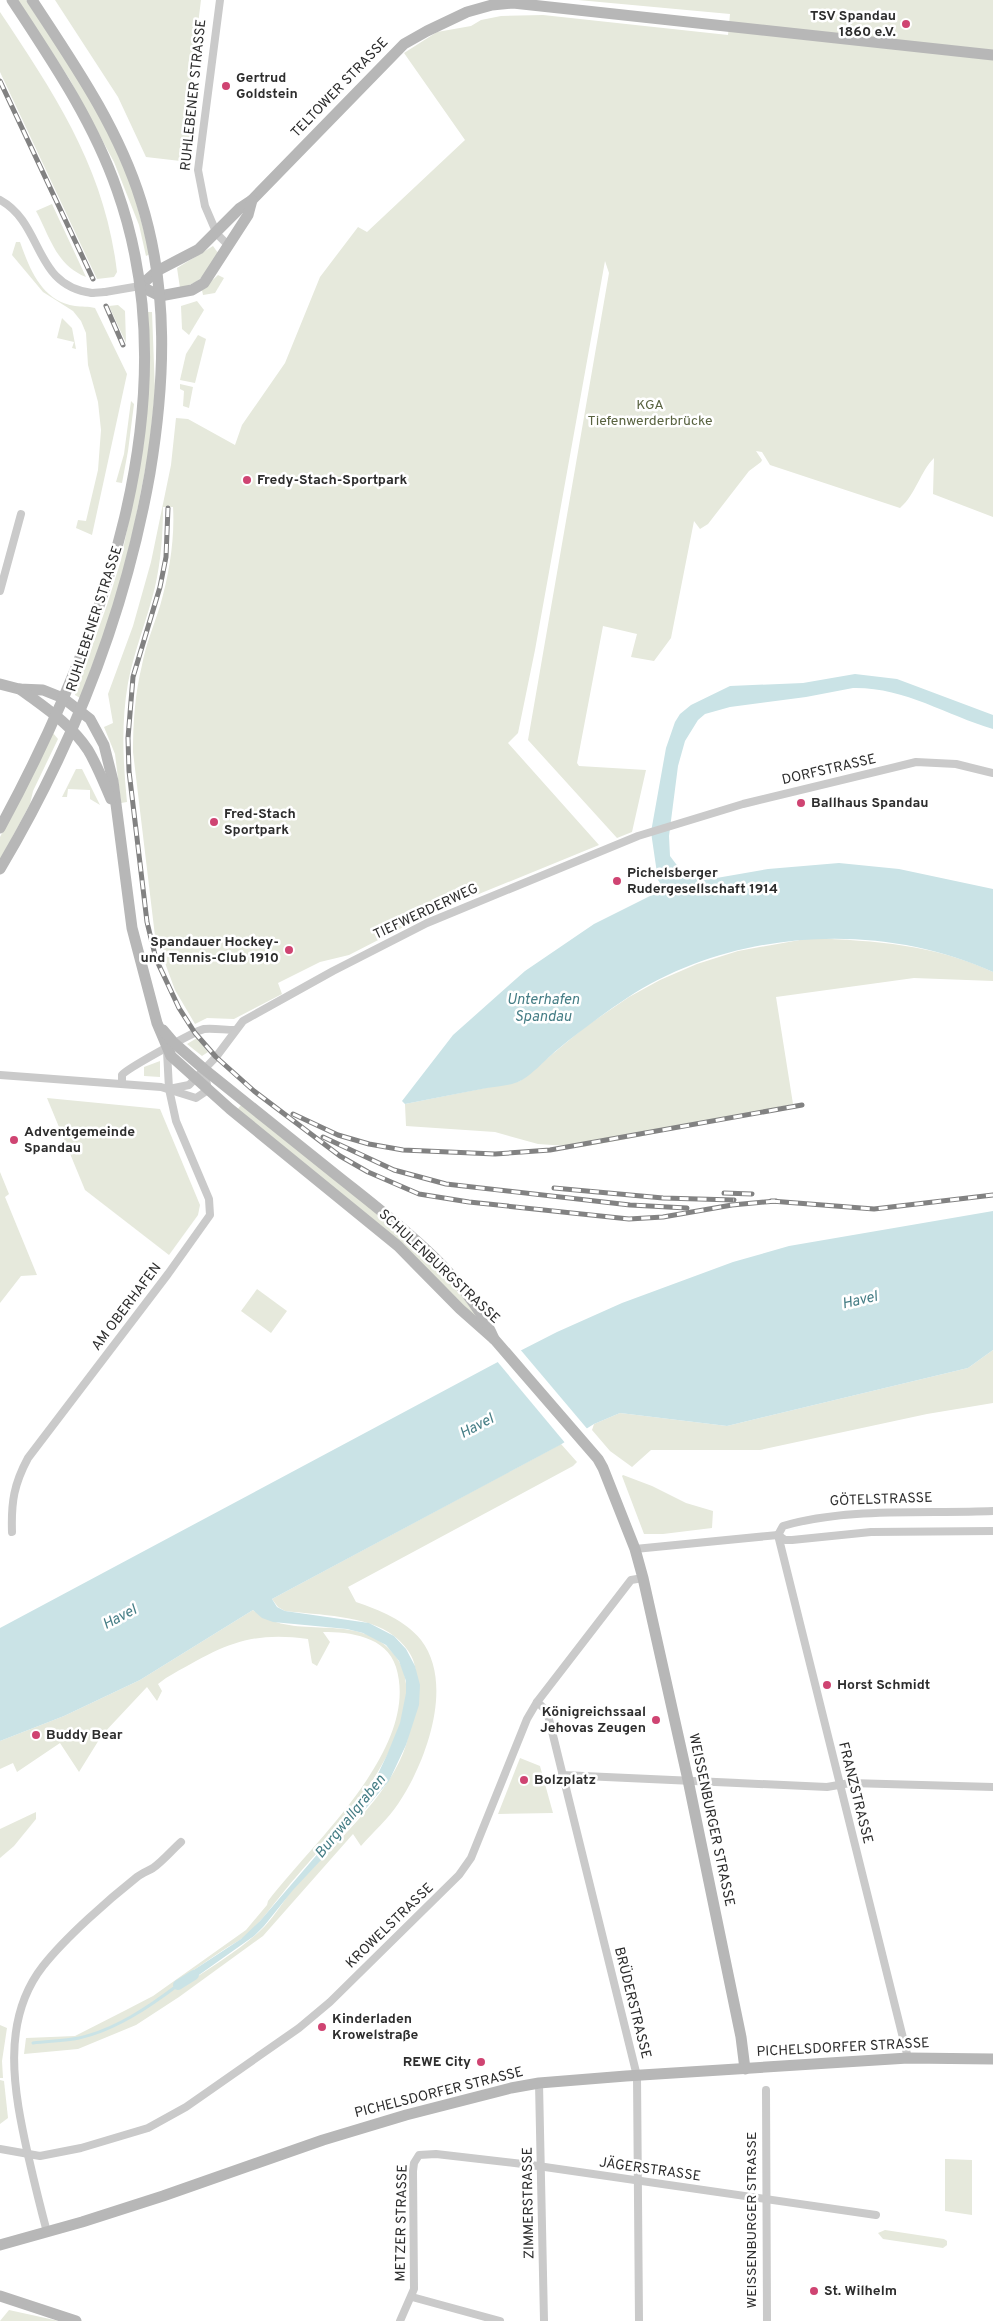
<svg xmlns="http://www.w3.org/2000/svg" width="993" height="2321" font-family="Overpass,sans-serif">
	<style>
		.green { fill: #e6e9dc }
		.water { fill: #cae3e6 }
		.pier { fill: #fff }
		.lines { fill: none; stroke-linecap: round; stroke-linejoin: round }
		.stream { stroke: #cae3e6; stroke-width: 3 }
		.canal { stroke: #cae3e6; stroke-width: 10 }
		.street { stroke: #cacaca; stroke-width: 8 }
		.secondary { stroke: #b7b7b7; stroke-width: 11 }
		.rail-casing { stroke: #828282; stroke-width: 5 }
		.rail { stroke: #fff; stroke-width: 3; stroke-dasharray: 9; stroke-linecap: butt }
		.street-bridge { stroke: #cacaca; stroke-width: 8 }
		.poi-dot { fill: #cf4472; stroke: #fff; stroke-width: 2 }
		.labels { text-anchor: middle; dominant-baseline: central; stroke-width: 5; stroke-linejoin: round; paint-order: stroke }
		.poi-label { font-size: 14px; font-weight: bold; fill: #2d2d2d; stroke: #fff; text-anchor: start }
		.street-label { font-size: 14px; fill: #2d2d2d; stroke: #fff }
		.park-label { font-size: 14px; fill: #596340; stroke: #fff }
		.water-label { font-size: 15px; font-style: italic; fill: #457d85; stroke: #fff }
	</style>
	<rect width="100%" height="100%" fill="#fff"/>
	<!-- green -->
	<g class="green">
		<polygon points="18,0 26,0 98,109 132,187 150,254 146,256 139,225 114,162 70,80"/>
		<polygon points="55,0 201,0 188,105 195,111 189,162 146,157 118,97"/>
		<path d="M578 0H993V517L933 494 934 458C920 472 916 494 900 508L770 465 762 452 756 451 762 460 761 462 749 471 708 524 700 529 694 521 671 638 654 661 631 657 637 634 603 626 577 763 579 766 646 770 632 832 617 838 528 740 609 273 605 261 535 650 518 733 508 743 599 845 425 916 349 955 320 962 278 983 282 994 234 1019 207 1018 195 1024 175 990 155 936 133 752C133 722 135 694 142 665 146 644 154 625 160 606 169 575 175 539 173 507H163C163 534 161 561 155 587 147 620 134 651 128 683 121 723 123 762 127 802L121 803 115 754 104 727 113 723 108 694 133 626 151 562 171 465 176 418 188 419 235 445 242 425 285 363 320 277 358 227 367 232 465 140 404 53 437 32 471 26 481 20 501 16 543 15 728 35 730 14Z"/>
		<path d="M0 12C56 96 105 169 117 272L114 277 97 279 0 72Z"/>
		<path d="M52 204 86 277C56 265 50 237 36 211Z"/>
		<path d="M16 242H20C30 270 42 301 75 306 82 307 88 306 95 308L127 374 92 535 76 528 78 520 86 521 98 470 101 430 98 402 88 365 86 333 81 321 73 311 43 292 12 255Z"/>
		<path d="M213 246 218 253C206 273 203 282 180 288L177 268Z"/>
		<polygon points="218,275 224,278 215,293 203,295 202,290"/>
		<polygon points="197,301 204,310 189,335 182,329 181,306"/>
		<polygon points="118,305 125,311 126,343 109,306"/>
		<polygon points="147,312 152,312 155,391 149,450 134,527 114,607 80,698 75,695 76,691 107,605 121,560 143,448 149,370"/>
		<polygon points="62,318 72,328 76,349 72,348 74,342 57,338"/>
		<polygon points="198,335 206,339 195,383 180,380 186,354"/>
		<polygon points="180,384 193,387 189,408 183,406 184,391 180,389"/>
		<polygon points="131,401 134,404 128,451 122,483 116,482 124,454"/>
		<polygon points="53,733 58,739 33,791 30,804 0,860 0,837"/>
		<polygon points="76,769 82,769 100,805 90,799 90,790 68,789 67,797 62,797"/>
		<path d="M811 938C877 941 932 944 993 972V981L914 978 776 997 793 1104 638 1137 582 1147 538 1144 495 1132 406 1126 405 1104 520 1081 585 1027 629 997 660 980 697 964 738 951Z"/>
		<polygon points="197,1038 208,1052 202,1056 187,1044"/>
		<polygon points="160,1061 160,1077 144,1076 144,1067"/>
		<polygon points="47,1098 160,1109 200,1205 198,1215 169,1255 85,1190"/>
		<path d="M241 1105C323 1171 418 1235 481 1321L237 1110Z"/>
		<polygon points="0,1172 9,1194 5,1197 37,1275 21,1276 0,1303"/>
		<polygon points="257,1289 287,1311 271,1333 241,1311"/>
		<polygon points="993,1350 993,1403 927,1414 760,1450 651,1450 632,1467 610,1451 592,1430 594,1424 620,1413 727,1426 968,1368"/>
		<path d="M561 1444 577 1462 573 1466 348 1587 356 1602C379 1610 405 1620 421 1640 455 1684 426 1763 398 1804 388 1819 373 1832 361 1846L353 1834 263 1936 179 1997 136 2025 78 2049 24 2054 26 2038 75 2036 126 2010 153 1996 246 1930 267 1905 268 1901C313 1842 421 1748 396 1667 386 1636 350 1632 323 1632L330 1642 317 1666 312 1663 308 1639C246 1630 219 1648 166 1678L158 1684 162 1691 157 1701 147 1687 102 1735 79 1772 60 1743 17 1772 13 1763 0 1769V1741L64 1716 140 1680 253 1610C290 1641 348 1614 385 1645 455 1703 335 1832 296 1877 280 1895 267 1915 250 1932 244 1938 236 1942 228 1947 211 1958 195 1969 178 1981L189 1982C214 1965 243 1948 265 1926 275 1915 283 1902 292 1890 328 1849 390 1797 406 1745 410 1732 411 1717 413 1704 418 1675 420 1657 394 1636 368 1615 317 1615 285 1611L278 1607 272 1599Z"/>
		<polygon points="623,1475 652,1486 686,1503 713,1511 712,1528 663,1534 644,1534 622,1476"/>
		<polygon points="520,1758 540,1766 553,1813 498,1814"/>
		<polygon points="36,1812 36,1819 14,1846 0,1858 0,1829"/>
		<polygon points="0,2025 7,2028 2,2061 3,2078 0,2078"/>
		<polygon points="0,2080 4,2081 8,2118 0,2124"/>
		<polygon points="945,2159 972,2160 972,2215 945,2211"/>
		<polygon points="885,2230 944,2239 947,2241 947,2245 943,2248 883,2239 878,2233"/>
		<polygon points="9,2310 59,2321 0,2321"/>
	</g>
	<!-- water -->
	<g class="water">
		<path d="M855 674 897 679 993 715V729C946 715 904 687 853 688L806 697 730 707 705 714 698 720 685 741 678 766 669 836 670 856 682 872 705 880 768 869 839 863 899 869 993 889V972C879 920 732 929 627 998 603 1014 580 1031 557 1050 547 1058 531 1076 520 1081 510 1086 497 1086 487 1088 459 1093 432 1099 405 1104L402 1101 453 1035 525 971 594 924 664 889 658 880 651 832 666 748 675 722 680 714 691 705 730 686 803 683Z"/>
		<polygon points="993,1211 993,1350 968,1368 727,1426 620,1413 594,1424 560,1445 272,1599 277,1607 285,1611 369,1623 394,1636 406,1649 415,1666 420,1685 419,1705 406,1745 389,1781 335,1845 293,1890 264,1926 254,1936 189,1982 177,1981 241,1939 260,1921 339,1829 374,1782 387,1755 400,1723 406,1693 406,1681 399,1661 386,1645 363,1633 347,1629 273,1622 262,1618 253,1610 140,1680 64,1716 0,1741 0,1628 494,1364 557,1332 622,1303 733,1262 789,1246"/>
	</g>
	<!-- pier -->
	<polygon class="pier" points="519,1348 589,1431 566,1444 496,1360"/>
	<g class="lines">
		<!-- stream -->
		<path class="stream" d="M33 2043C48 2041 64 2041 79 2038 115 2030 149 2007 178 1985"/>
		<!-- canal -->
		<polyline class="canal" points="178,1985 194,1975"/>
		<!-- street -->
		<g class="street">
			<polyline points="220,0 198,170 205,206 217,234 229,246"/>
			<path d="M0 200C44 224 33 286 92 293"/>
			<polyline points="105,292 140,286"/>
			<polyline points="0,591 21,514"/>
			<polyline points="0,1075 161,1087 196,1098 208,1090 204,1069"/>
			<path d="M122 1083V1075C126 1069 195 1031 204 1029 214 1028 225 1030 235 1030"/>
			<polyline points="169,1089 189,1085 216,1057 243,1021 333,971 427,923 638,836 743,804 916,762 956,764 993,773"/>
			<path d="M12 1532C11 1502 14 1484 28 1458L168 1274 210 1215 209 1199 176 1121 169 1089 167 1051"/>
			<polyline points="778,1535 908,2058"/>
			<path d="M778 1535 783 1526C846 1507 926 1514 993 1511"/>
			<polyline points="635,1549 778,1535 785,1540 792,1540 871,1532 993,1531"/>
			<polyline points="537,1702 547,1711 637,2076 639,2321"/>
			<polyline points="562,1775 827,1787 850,1783 993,1787"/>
			<polyline points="539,2083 544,2321"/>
			<polyline points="766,2090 767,2321"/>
			<polyline points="0,2149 40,2156 81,2148 148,2128 186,2107 299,2028 330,2002 459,1875 471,1858 527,1719 537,1702 631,1580 643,1578"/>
			<path d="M47 2232C40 2206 34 2181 28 2155 14 2092 0 2021 43 1966 66 1937 108 1900 137 1877 142 1873 148 1871 153 1868 163 1861 172 1850 181 1842"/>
			<polyline points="412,2297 500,2321"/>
			<polyline points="400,2321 414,2289 413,2171 414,2163 419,2155 436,2154 531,2165 876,2215"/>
		</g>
		<!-- secondary -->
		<g class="secondary">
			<polyline points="140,286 157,271 199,249 240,208 252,200 404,44 427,31 467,12 492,5 513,3 993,55"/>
			<polyline points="140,286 160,296 192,290 204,283 248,215 252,200"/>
			<polyline points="0,684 19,689 43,690 63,698 90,719 104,745 113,781 132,928 157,1023 171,1056 230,1109 398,1246 460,1309 495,1340 598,1459 603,1468 635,1549 643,1578 688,1780 741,2037 745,2069"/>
			<path d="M20 689C44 707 71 724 88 750 97 765 104 783 111 799"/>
			<path d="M0 828C101 641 192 401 117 190 93 121 52 61 12 0"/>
			<path d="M0 869C73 746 125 615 150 473 165 382 169 290 141 201 118 127 74 64 32 0"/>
			<path d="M163 1030 174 1043 204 1069C248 1104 291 1139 335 1174 390 1218 466 1273 494 1339"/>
			<polyline points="0,2245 82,2222 163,2196 323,2140 406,2115 511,2088 539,2083 626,2076 908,2058 993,2059"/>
			<polyline points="0,2296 76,2321"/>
		</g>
		<defs>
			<g id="rail">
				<polyline points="0,81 93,279"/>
				<polyline points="106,306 123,345"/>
				<polyline points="168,508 166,557 160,587 133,677 128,738 129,771 147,922 156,959 179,1008 195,1033 216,1057 254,1091 340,1156 368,1172 419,1194 469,1202 629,1219 663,1217 732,1205 776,1201"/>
				<polyline points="293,1114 338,1135 369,1144 403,1150 495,1154 550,1150 802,1105"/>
				<polyline points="323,1137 394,1170 446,1184 630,1205 687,1208"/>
				<polyline points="554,1188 663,1198 734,1200"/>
				<polyline points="724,1193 752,1194"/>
				<polyline points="771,1201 874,1209 993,1195"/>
			</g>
		</defs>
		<!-- rail casing -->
		<use href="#rail" class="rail-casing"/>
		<!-- rail -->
		<use href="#rail" class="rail"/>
		<!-- street-bridge -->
		<polyline class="street-bridge" points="92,293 105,292"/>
	</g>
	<!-- markers -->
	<g class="poi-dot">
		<circle cx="906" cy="24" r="5"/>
		<circle cx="226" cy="86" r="5"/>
		<circle cx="247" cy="480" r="5"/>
		<circle cx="801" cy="803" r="5"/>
		<circle cx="214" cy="822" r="5"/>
		<circle cx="617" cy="881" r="5"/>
		<circle cx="289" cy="950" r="5"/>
		<circle cx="14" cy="1140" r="5"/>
		<circle cx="827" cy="1685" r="5"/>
		<circle cx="656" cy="1720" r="5"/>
		<circle cx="36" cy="1735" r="5"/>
		<circle cx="524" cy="1780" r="5"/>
		<circle cx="322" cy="2027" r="5"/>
		<circle cx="481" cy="2062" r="5"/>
		<circle cx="814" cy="2291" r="5"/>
	</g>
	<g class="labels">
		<!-- poi labels -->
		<g class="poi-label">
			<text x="896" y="16" text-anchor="end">TSV Spandau<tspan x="896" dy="16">1860 e.V.</tspan></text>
			<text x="236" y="78">Gertrud<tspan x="236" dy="16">Goldstein</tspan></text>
			<text x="257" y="480">Fredy-Stach-Sportpark</text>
			<text x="811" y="803">Ballhaus Spandau</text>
			<text x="224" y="814">Fred-Stach<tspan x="224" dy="16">Sportpark</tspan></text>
			<text x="627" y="873">Pichelsberger<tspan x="627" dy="16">Rudergesellschaft 1914</tspan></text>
			<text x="279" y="942" text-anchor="end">Spandauer Hockey-<tspan x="279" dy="16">und Tennis-Club 1910</tspan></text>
			<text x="24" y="1132">Adventgemeinde<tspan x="24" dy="16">Spandau</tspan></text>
			<text x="837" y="1685">Horst Schmidt</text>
			<text x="646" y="1712" text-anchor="end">Königreichssaal<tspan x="646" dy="16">Jehovas Zeugen</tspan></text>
			<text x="46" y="1735">Buddy Bear</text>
			<text x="534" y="1780">Bolzplatz</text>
			<text x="332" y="2019">Kinderladen<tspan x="332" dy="16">Krowelstraße</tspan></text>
			<text x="471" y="2062" text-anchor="end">REWE City</text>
			<text x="824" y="2291">St. Wilhelm</text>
		</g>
		<!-- street labels -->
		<g class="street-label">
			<text transform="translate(340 88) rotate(-46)">TELTOWER STRASSE</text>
			<text transform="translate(194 95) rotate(-84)">RUHLEBENER STRASSE</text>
			<text transform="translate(95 619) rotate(-72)">RUHLEBENER STRASSE</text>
			<text transform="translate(829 770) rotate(-13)">DORFSTRASSE</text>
			<text transform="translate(426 912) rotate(-25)">TIEFWERDERWEG</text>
			<text transform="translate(439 1267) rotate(43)">SCHULENBURGSTRASSE</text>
			<text transform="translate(127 1307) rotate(-53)">AM OBERHAFEN</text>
			<text transform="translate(881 1500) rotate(-2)">GÖTELSTRASSE</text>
			<text transform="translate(855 1793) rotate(76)">FRANZSTRASSE</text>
			<text transform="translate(711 1820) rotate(78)">WEISSENBURGER STRASSE</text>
			<text transform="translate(390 1926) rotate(-44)">KROWELSTRASSE</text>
			<text transform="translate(632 2003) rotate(76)">BRÜDERSTRASSE</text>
			<text transform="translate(843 2048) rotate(-3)">PICHELSDORFER STRASSE</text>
			<text transform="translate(439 2093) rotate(-14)">PICHELSDORFER STRASSE</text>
			<text transform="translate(650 2170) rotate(8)">JÄGERSTRASSE</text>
			<text transform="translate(529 2203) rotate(-91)">ZIMMERSTRASSE</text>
			<text transform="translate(752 2220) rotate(-90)">WEISSENBURGER STRASSE</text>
			<text transform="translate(402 2223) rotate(-89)">METZER STRASSE</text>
		</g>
		<!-- park labels -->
		<g class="park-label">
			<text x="650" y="405">KGA<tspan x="650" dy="16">Tiefenwerderbrücke</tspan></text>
		</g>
		<!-- water labels -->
		<g class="water-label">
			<text x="543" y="1000">Unterhafen<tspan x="543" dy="17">Spandau</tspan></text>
			<text transform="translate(860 1301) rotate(-13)">Havel</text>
			<text transform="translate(477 1427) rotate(-28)">Havel</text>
			<text transform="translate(120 1618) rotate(-28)">Havel</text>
			<text transform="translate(351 1817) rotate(-51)">Burgwallgraben</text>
		</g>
	</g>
</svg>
